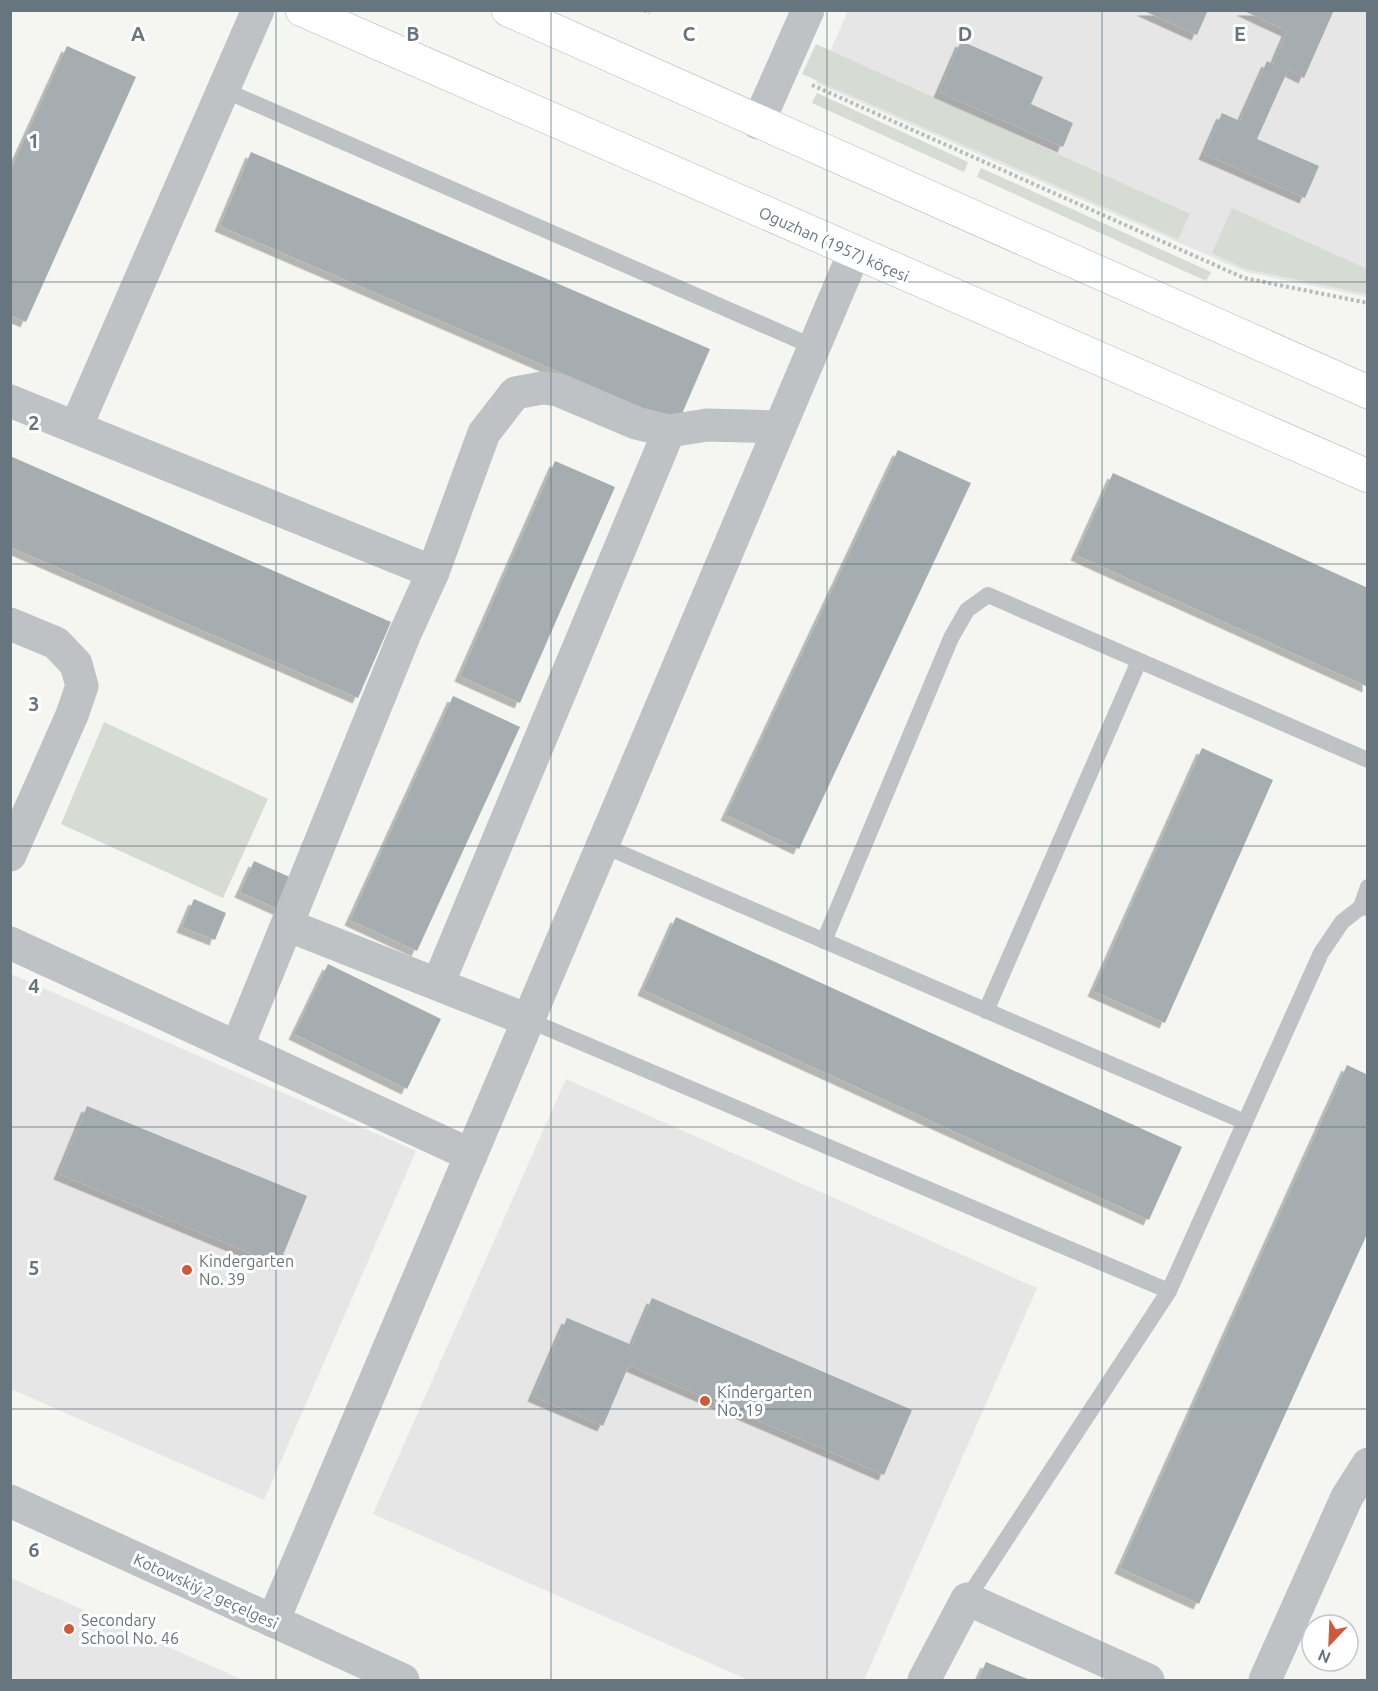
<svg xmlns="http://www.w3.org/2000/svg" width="1378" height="1691" font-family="Ubuntu,sans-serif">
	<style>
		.built { fill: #e5e6e5 }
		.green { fill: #d6dbd3 }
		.building { fill: #a6adb1; filter: url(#shadow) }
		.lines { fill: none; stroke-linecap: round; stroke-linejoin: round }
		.secondary-casing { stroke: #b1b6b9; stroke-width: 34 }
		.path { stroke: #b8bbbc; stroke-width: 4; stroke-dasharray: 3 3; stroke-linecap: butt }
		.service { stroke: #bec2c5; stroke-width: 16 }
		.minor { stroke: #bec2c5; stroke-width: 33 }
		.secondary { stroke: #fff; stroke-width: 33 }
		.grid { fill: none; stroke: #67757f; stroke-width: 1.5; stroke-opacity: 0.55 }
		.poi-dot { fill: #cd5a39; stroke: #fff; stroke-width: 2 }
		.labels { text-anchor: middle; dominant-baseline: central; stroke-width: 6; stroke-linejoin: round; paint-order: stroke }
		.street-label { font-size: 16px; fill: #67757f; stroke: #fff }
		.poi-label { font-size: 16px; fill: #67757f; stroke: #fff; text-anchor: start }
		.grid-label { font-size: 20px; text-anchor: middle; font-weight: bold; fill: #67757f; stroke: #fff; stroke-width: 6; stroke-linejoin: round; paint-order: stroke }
	</style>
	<defs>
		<filter id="shadow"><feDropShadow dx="-5.5" dy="5.5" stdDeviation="0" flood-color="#0004"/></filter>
	</defs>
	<rect width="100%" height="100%" fill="#f5f5f2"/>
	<!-- built -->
	<g class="built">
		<polygon points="848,11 1367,11 1367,297 1246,272 816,83"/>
		<polygon points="11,974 416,1151 264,1500 11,1389"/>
		<polygon points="566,1079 1037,1288 864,1680 748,1680 373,1514"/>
		<polygon points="10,1578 11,1578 243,1680 11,1680"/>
	</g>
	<!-- green -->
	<g class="green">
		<polygon points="816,44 1190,214 1178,239 802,74"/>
		<polygon points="817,93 968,162 964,172 812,103"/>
		<polygon points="981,168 1211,272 1206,281 977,177"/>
		<polygon points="1232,208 1367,269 1367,294 1246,269 1212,253"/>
		<polygon points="104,722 268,799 223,898 61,824"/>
	</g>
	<!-- building -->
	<g class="building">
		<polygon points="1142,10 1208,10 1197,35"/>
		<polygon points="1242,10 1334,10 1304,78 1288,70 1257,139 1319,166 1305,198 1204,154 1222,113 1240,121 1267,61 1273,64 1287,31"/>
		<polygon points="961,41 1043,77 1031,104 1073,123 1063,147 939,92"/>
		<polygon points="67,46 136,77 26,322 10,315 10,171"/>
		<polygon points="251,152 710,349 678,423 220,226"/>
		<polygon points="898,450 971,483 799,849 726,815"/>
		<polygon points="10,456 391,622 358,698 10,547"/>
		<polygon points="555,461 615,487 520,703 460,676"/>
		<polygon points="1113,473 1368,588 1368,687 1076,555"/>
		<polygon points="453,696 520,727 417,951 350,920"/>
		<polygon points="1202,748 1273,780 1165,1023 1093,991"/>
		<polygon points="254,861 294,879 280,910 240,892"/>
		<polygon points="194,899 226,913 215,940 182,927"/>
		<polygon points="676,917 1182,1147 1149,1220 643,990"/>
		<polygon points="328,964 441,1019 407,1089 294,1034"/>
		<polygon points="1347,1065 1368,1075 1368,1232 1199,1604 1120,1568"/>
		<polygon points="87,1106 307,1196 279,1265 59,1174"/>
		<polygon points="652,1298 912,1410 884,1475 629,1365 603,1426 533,1396 567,1318 632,1345"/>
		<polygon points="986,1662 1030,1680 978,1680"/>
	</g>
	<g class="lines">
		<defs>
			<g id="secondary">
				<polyline points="302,10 1368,476"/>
				<polyline points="508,10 1368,392"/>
			</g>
		</defs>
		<!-- secondary casing -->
		<use href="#secondary" class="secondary-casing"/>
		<!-- path -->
		<g class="path">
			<polyline points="644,10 650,13"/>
			<polyline points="812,85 1244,278 1368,303"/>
		</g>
		<!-- service -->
		<g class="service">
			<polyline points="224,90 814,347"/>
			<polyline points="602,845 1245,1122"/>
			<polyline points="1361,907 1368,887"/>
			<polyline points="824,941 951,638 967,610 988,595 1368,760"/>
			<polyline points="986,1011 1139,661"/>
			<polyline points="528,1020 1169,1291"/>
			<polyline points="967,1599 1169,1291 1321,953 1342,922 1361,907 1368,908"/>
		</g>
		<!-- minor -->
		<g class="minor">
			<polyline points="758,123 808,10"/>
			<polyline points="10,401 433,572 404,636 238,1045"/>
			<polyline points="76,427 258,10"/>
			<polyline points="433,572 484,433 515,393 542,388 558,390 636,423 669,431 707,425 780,427"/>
			<polyline points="10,624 56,643 76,664 82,686 72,715 10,855"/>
			<polyline points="287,925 528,1020"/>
			<polyline points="10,943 471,1155"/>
			<polyline points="438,984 669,431"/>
			<polyline points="10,1501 403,1680"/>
			<polyline points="273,1621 854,253"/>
			<polyline points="924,1680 967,1599 1148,1680"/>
			<polyline points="1265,1680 1347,1497 1368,1464"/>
		</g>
		<!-- secondary -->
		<use href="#secondary" class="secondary"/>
	</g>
	<!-- grid -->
	<path class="grid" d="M276 10V1680M551 10V1680M827 10V1680M1102 10V1680M10 282H1368M10 564H1368M10 846H1368M10 1127H1368M10 1409H1368"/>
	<!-- markers -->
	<g class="poi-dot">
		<circle cx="187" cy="1270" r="6"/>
		<circle cx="705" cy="1401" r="6"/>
		<circle cx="69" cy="1629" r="6"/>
	</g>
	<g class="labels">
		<!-- street labels -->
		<g class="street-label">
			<text transform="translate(834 244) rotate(24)">Oguzhan (1957) köçesi</text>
			<text transform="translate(206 1591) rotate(25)">Kotowskiý 2 geçelgesi</text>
		</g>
		<!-- poi labels -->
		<g class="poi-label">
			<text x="199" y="1261">Kindergarten<tspan x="199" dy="18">No. 39</tspan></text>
			<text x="717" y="1392">Kindergarten<tspan x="717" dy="18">No. 19</tspan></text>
			<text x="81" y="1620">Secondary<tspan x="81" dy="18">School No. 46</tspan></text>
		</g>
	</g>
	<g class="grid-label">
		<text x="138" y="41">A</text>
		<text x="413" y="41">B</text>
		<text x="689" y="41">C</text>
		<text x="965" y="41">D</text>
		<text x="1240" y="41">E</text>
		<text x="34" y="148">1</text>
		<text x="34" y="430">2</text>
		<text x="34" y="711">3</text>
		<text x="34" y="993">4</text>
		<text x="34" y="1275">5</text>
		<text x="34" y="1557">6</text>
	</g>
	<!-- border -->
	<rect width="1378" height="1691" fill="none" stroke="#67757f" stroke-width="24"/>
	<!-- north arrow -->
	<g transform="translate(1330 1643) rotate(203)"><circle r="28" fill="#ffffff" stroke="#c2c8cc" stroke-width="1.5"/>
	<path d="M0-4.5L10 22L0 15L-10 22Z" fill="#cd5a39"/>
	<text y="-9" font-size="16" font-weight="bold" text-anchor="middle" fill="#67757f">N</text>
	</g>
</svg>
